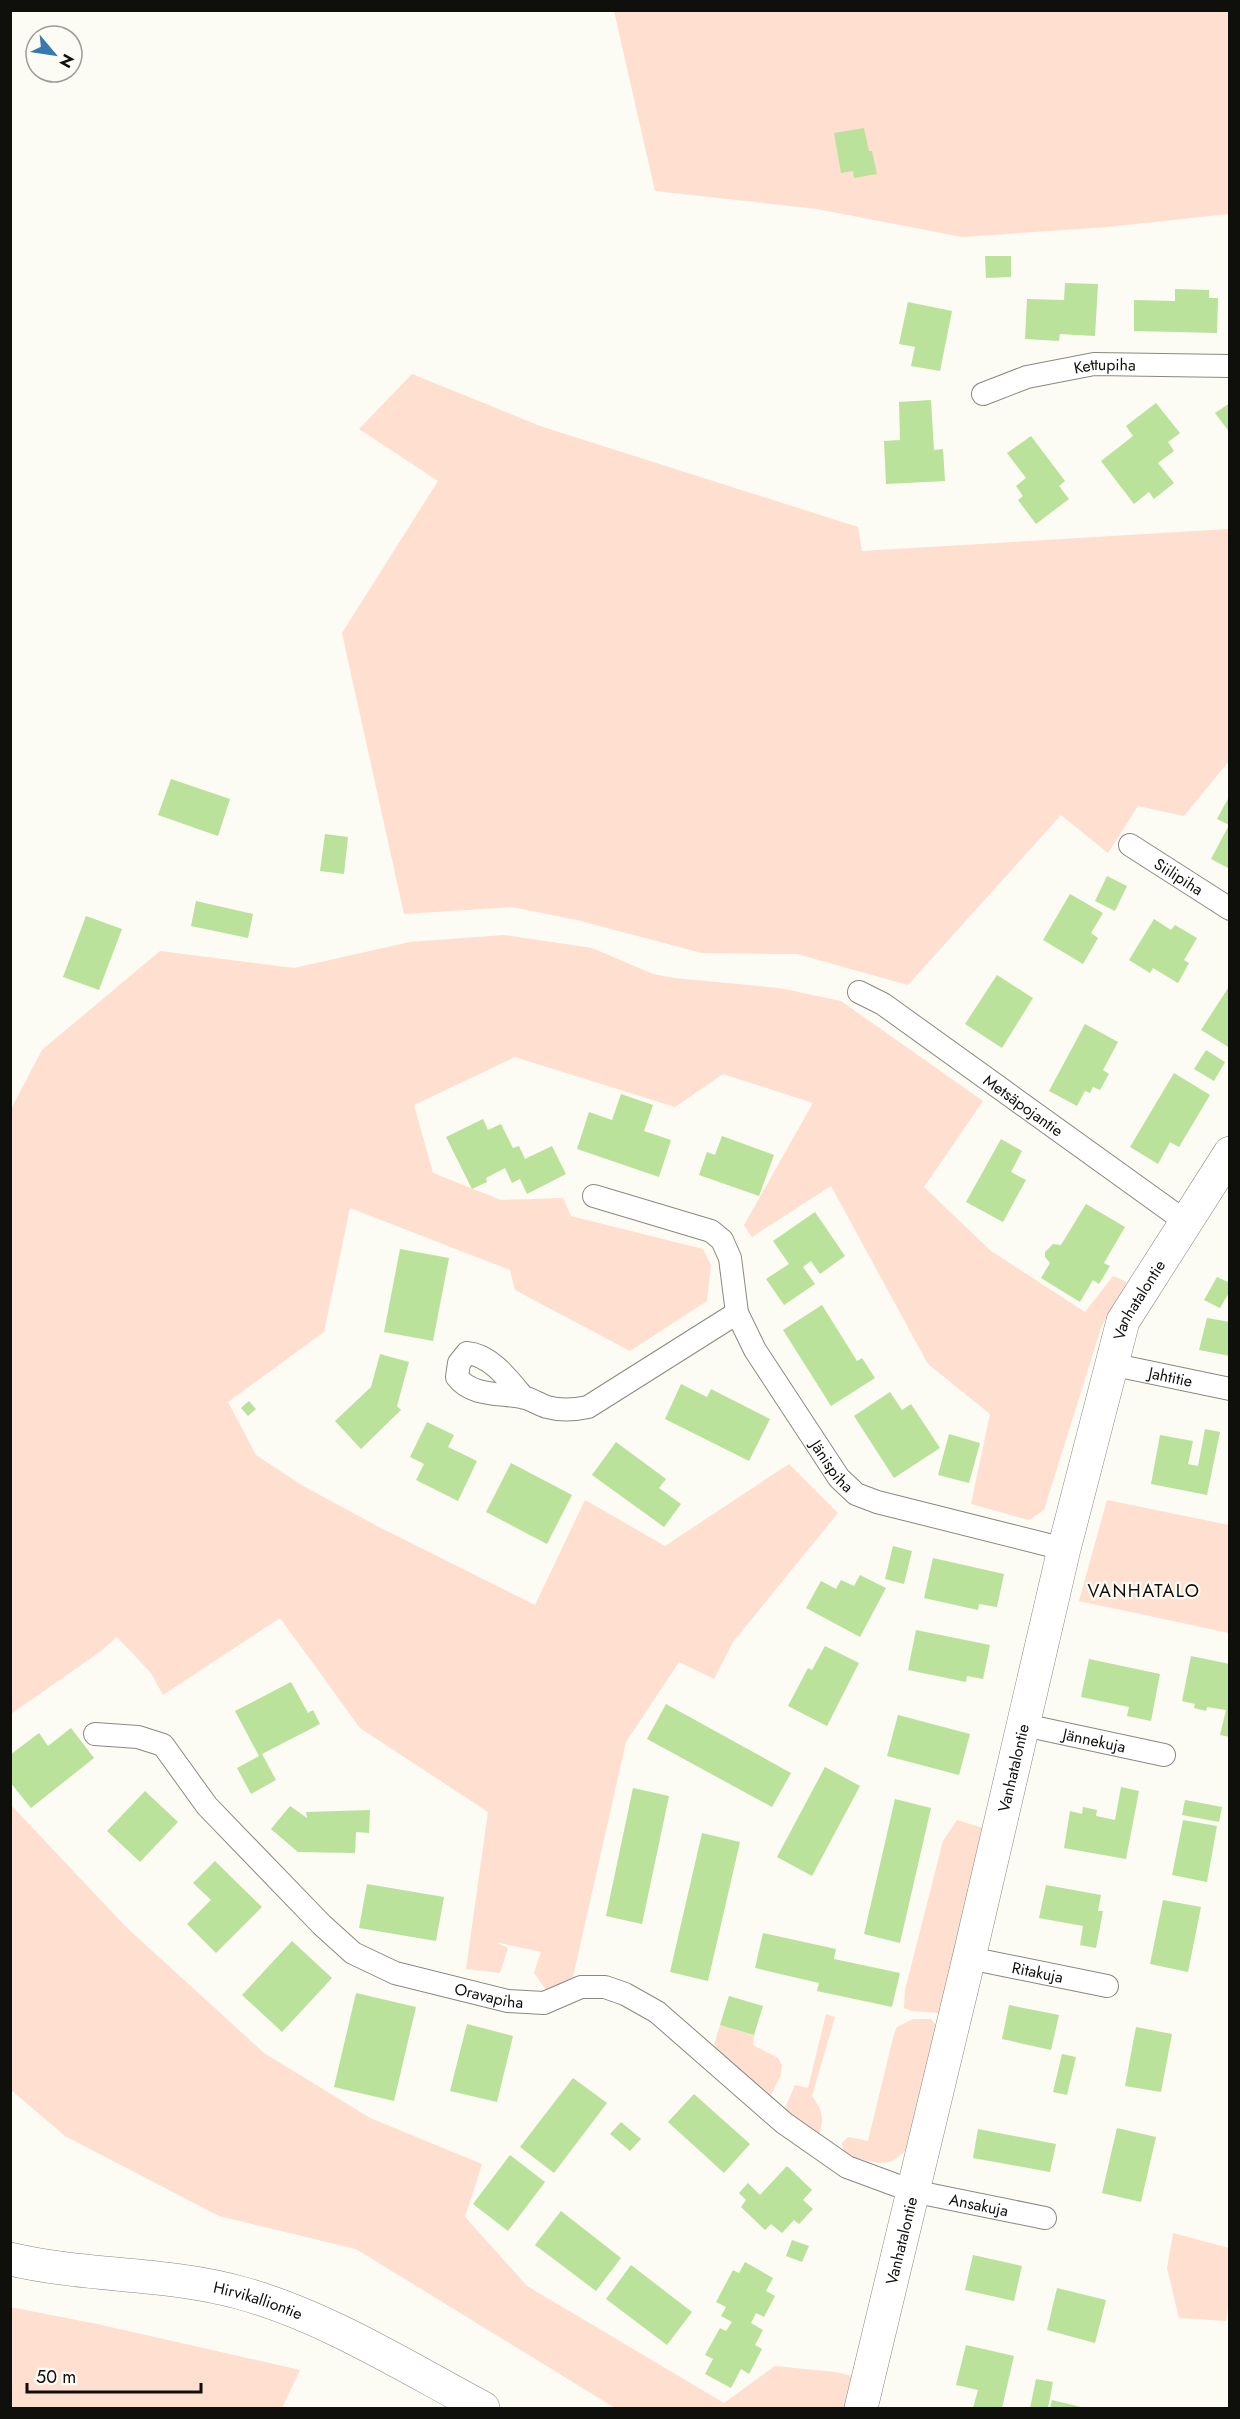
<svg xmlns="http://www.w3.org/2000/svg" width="1240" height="2419" font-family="Jost,sans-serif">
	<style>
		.green { fill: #ffdfcf }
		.building { fill: #bae29a }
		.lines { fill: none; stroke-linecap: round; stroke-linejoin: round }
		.street-casing { stroke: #898982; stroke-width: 24 }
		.secondary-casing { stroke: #898982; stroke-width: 34 }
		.street { stroke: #fff; stroke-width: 22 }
		.secondary { stroke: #fff; stroke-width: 33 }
		.labels { text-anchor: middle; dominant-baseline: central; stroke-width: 4.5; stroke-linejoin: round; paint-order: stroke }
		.street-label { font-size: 16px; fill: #0f0f0c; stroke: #fcfbf4 }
		.neighbourhood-label { font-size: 18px; letter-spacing: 1.5px; fill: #0f0f0c; stroke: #fcfbf4 }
	</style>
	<rect width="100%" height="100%" fill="#fcfbf4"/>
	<!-- green -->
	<g class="green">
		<polygon points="614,11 1229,11 1229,214 1108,227 962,237 817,209 655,191"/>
		<polygon points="412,374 540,426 858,527 862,551 1229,529 1229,761 1184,816 1138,806 1108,853 1061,815 908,985 797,954 702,953 577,920 512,907 404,914 342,633 438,481 359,429"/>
		<polygon points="504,935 592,948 653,974 674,978 779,988 841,1001 983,1101 924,1187 991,1251 1085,1312 1113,1276 1127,1282 1102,1325 1044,1510 1029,1520 971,1504 990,1414 928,1364 831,1186 752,1237 744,1225 813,1103 723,1074 675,1107 515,1057 414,1105 433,1173 501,1200 563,1198 571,1216 703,1249 711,1265 707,1301 630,1351 515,1290 510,1270 350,1208 324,1332 228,1402 256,1455 303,1486 381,1528 535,1605 585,1500 665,1546 789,1464 838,1513 733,1642 714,1679 679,1662 626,1742 573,1977 546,1990 534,1973 541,1952 495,1942 508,1948 500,1973 466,1969 488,1812 360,1728 280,1618 163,1695 151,1673 117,1637 101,1651 11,1714 11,1109 42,1050 160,951 294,968 410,942"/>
		<polygon points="1107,1500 1229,1525 1229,1633 1079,1601"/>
		<polygon points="10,1804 126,1927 264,2053 370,2118 482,2164 465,2217 527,2286 724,2403 775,2366 835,2372 852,2376 846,2408 615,2408 356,2249 219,2216 65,2136 11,2090"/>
		<polygon points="957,1820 983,1828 941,2013 912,2011 904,2008 905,1990 943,1841"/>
		<path d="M826 2014 835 2017 812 2096C822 2110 825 2118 819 2135L787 2112 786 2106 795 2085 808 2088Z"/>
		<path d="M913 2019H931L937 2027 912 2141C892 2172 879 2163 847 2156L843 2150 842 2143 848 2137 868 2141 894 2034 897 2027Z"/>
		<polygon points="720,2025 754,2035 753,2045 778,2058 782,2065 781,2075 771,2095 717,2049 714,2045"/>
		<polygon points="1173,2233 1229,2248 1229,2300 1226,2321 1179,2318 1167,2268"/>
		<polygon points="10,2307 97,2324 300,2370 282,2408 11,2408"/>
	</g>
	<!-- building -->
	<g class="building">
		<polygon points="864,128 869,151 872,151 877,174 854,178 853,171 841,173 834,133"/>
		<polygon points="985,256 1011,256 1011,277 986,278"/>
		<polygon points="1065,283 1098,284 1095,336 1060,334 1059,341 1025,339 1027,299 1064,300"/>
		<polygon points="1175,289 1209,290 1209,298 1218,298 1217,333 1134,331 1134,300 1175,301"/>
		<polygon points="908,302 952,311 940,371 911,366 915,347 899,344"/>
		<polygon points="931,400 934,450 943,449 945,481 886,484 884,441 900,440 899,402"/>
		<polygon points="1156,403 1180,433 1168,442 1174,451 1158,463 1174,483 1154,499 1149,492 1134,504 1101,461 1133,436 1126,426"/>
		<polygon points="1230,403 1230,433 1215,413"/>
		<polygon points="1031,436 1065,481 1059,486 1069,499 1036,524 1018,500 1023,496 1016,486 1026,478 1007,453"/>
		<polygon points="171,779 230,799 218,836 158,815"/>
		<polygon points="1230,795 1230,869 1211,859 1229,825 1217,819"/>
		<polygon points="325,834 348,837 344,874 320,871"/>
		<polygon points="1107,876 1127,886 1115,911 1095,901"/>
		<polygon points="1070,894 1103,913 1091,933 1098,938 1083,964 1043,940"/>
		<polygon points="196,901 253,914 248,938 191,926"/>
		<polygon points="86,916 122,929 99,990 63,977"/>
		<polygon points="1154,919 1171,930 1175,925 1197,938 1184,960 1189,963 1178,983 1153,968 1150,973 1129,960"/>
		<polygon points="997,975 1033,998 1002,1048 965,1024"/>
		<polygon points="1230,985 1230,1048 1201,1030"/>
		<polygon points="1085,1024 1118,1042 1103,1070 1109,1074 1100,1090 1093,1087 1090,1093 1085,1091 1077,1106 1049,1091"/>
		<polygon points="1206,1050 1225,1062 1214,1081 1194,1069"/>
		<polygon points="1174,1073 1210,1095 1179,1147 1170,1142 1158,1164 1130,1147"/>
		<polygon points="621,1094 653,1105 644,1131 671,1140 659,1177 577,1149 589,1112 612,1120"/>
		<polygon points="483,1119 488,1130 501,1124 513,1148 519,1146 525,1159 552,1146 566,1174 527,1194 520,1179 512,1183 505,1168 486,1178 487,1182 472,1189 446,1137"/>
		<polygon points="722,1136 774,1155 759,1196 699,1175 707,1152 715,1155"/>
		<polygon points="1001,1139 1022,1151 1011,1172 1026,1180 1003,1222 966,1202"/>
		<polygon points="1086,1204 1125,1227 1104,1263 1110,1266 1099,1284 1093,1280 1080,1302 1041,1278 1050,1263 1045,1257 1045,1252 1053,1244 1061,1245"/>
		<polygon points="815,1212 845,1256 820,1274 811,1261 803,1267 815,1284 784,1305 766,1279 789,1264 773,1241"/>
		<polygon points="400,1249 449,1258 433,1341 384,1332"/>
		<polygon points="1217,1277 1230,1283 1230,1291 1220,1308 1204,1300"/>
		<polygon points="822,1305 857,1361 862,1358 875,1378 831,1406 783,1330"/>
		<polygon points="1207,1318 1230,1322 1230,1356 1199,1350"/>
		<polygon points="380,1354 409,1362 397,1406 401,1410 361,1449 335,1421 371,1387"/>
		<polygon points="681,1384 707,1397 711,1389 770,1419 749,1461 665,1419"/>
		<polygon points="890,1392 902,1410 911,1404 940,1448 894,1478 854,1416"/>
		<polygon points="249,1401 256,1409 248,1416 241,1408"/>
		<polygon points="427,1422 454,1435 448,1447 477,1461 458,1501 416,1480 424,1464 410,1457"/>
		<polygon points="1205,1429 1220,1432 1207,1495 1151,1484 1160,1435 1193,1441 1188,1464 1198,1466"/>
		<polygon points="949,1434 980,1443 969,1483 938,1475"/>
		<polygon points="616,1442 666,1479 659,1488 681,1504 664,1527 592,1475"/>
		<polygon points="511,1463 572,1495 547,1544 486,1512"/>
		<polygon points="893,1546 912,1551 904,1584 885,1579"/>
		<polygon points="933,1558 1004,1574 997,1607 979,1604 978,1610 924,1598"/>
		<polygon points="860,1575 886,1588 860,1637 806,1608 821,1581 836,1589 841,1580 854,1586"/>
		<polygon points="916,1630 990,1645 983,1679 967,1676 966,1682 908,1670"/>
		<polygon points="825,1646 859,1663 827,1726 788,1706 808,1668 812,1670"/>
		<polygon points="1191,1656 1230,1664 1230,1737 1220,1735 1226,1710 1207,1707 1206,1711 1194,1708 1195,1704 1182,1701"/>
		<polygon points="1089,1659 1160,1674 1151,1721 1127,1716 1129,1707 1081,1697"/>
		<polygon points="291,1682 308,1713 313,1710 320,1724 262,1754 276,1780 251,1794 237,1768 259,1756 235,1711"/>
		<polygon points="666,1704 791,1773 772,1807 647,1739"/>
		<polygon points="898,1715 970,1734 959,1775 887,1756"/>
		<polygon points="71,1728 94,1758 31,1808 10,1782 10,1755 39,1733 48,1746"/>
		<polygon points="825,1767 860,1786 812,1876 777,1857"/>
		<polygon points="1121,1787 1139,1791 1126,1859 1064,1848 1070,1811 1082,1814 1083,1807 1097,1810 1096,1816 1115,1820"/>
		<polygon points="633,1788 669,1796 642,1924 606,1916"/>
		<polygon points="145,1791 178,1822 140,1862 107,1831"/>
		<polygon points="895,1799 931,1808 900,1943 864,1934"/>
		<polygon points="1185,1800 1222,1807 1219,1822 1182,1815"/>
		<polygon points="290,1806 307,1818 306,1812 370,1810 369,1833 356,1832 355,1853 298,1852 271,1829"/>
		<polygon points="1183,1820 1217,1826 1207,1882 1172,1875"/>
		<polygon points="702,1833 740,1842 708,1981 670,1972"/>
		<polygon points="215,1861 262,1907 216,1953 187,1924 211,1900 193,1883"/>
		<polygon points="367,1884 444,1897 436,1941 359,1928"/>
		<polygon points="1046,1885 1101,1895 1098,1911 1103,1911 1096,1948 1080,1945 1083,1926 1039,1918"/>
		<polygon points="1163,1900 1201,1907 1188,1972 1150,1964"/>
		<polygon points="763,1933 836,1949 834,1959 900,1973 892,2007 817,1991 819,1983 755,1968"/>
		<polygon points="292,1941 332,1978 282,2032 242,1995"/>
		<polygon points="356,1993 416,2007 394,2101 334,2087"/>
		<polygon points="729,1996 763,2006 754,2035 720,2025"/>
		<polygon points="1009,2005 1059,2015 1051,2050 1002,2039"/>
		<polygon points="467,2024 513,2036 497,2102 450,2091"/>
		<polygon points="1136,2027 1172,2034 1161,2092 1125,2086"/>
		<polygon points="1062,2054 1076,2057 1067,2095 1053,2092"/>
		<polygon points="573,2078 607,2103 554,2173 520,2147"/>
		<polygon points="694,2094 750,2144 724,2173 668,2122"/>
		<polygon points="621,2122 641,2139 630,2151 610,2134"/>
		<polygon points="1117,2128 1156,2137 1141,2202 1102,2193"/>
		<polygon points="978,2129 1056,2144 1050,2172 973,2158"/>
		<polygon points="510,2155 545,2182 508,2231 473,2204"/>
		<polygon points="787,2166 812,2190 803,2200 813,2209 799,2224 794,2220 782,2233 771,2224 765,2230 741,2207 746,2200 739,2193 748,2183 760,2195"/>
		<polygon points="561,2211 621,2258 596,2291 535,2245"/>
		<polygon points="792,2240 809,2246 802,2262 786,2256"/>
		<polygon points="973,2255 1022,2266 1014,2301 965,2290"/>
		<polygon points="745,2262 773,2278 766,2291 775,2296 764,2317 756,2313 751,2323 763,2330 755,2345 762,2349 749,2374 741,2369 731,2388 705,2374 713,2359 705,2355 720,2328 726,2331 732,2322 721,2316 726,2307 716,2302 733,2270 739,2273"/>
		<polygon points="631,2265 692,2312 667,2345 606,2299"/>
		<polygon points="1057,2288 1106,2300 1095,2343 1047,2330"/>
		<polygon points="966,2345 1014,2356 1002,2408 973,2408 978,2390 956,2385"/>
		<polygon points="1036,2379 1053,2382 1048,2408 1030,2408"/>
		<polygon points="1052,2400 1085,2408 1050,2408"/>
	</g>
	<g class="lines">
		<defs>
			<g id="street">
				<path id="s1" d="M983 394 1027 377 1094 364 1230 366"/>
				<path id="s2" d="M1130 845 1230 909"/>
				<path id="s3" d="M859 992 883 1004 1186 1222"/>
				<path id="s4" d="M594 1196 711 1231 722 1240 730 1258 737 1313 755 1350 839 1478 856 1494 877 1502 1064 1549"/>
				<path id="s5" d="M1110 1364 1230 1389"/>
				<path d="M523 1397C509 1380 491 1355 467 1353L459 1363 457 1377C471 1396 499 1393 521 1397 530 1398 538 1404 547 1407 561 1411 574 1410 588 1407L737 1313"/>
				<path id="s6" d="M1024 1725 1164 1755"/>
				<path id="s7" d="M95 1734 138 1737 163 1745 207 1806 322 1925 353 1953 395 1973 508 2001 544 2003 581 1987H605L625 1994 657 2012 784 2123 847 2167 912 2191 1045 2218"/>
				<path id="s8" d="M969 1958 1107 1986"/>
			</g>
			<g id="secondary">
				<path id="s9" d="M10 2259C86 2277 166 2272 241 2293 325 2316 406 2367 483 2408"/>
				<path id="s10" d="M861 2408 969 1958 1064 1549 1123 1321 1230 1153"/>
			</g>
		</defs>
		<!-- street casing -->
		<use href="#street" class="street-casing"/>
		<!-- secondary casing -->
		<use href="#secondary" class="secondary-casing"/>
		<!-- street -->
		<use href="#street" class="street"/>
		<!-- secondary -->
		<use href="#secondary" class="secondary"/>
	</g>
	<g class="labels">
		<!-- street labels -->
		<g class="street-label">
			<text stroke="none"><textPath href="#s1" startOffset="126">Kettupiha</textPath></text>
			<text stroke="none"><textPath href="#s2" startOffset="58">Siilipiha</textPath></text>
			<text stroke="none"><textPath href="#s3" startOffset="200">Metsäpojantie</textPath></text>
			<text stroke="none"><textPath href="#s10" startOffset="1144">Vanhatalontie</textPath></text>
			<text stroke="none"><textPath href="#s5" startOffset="62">Jahtitie</textPath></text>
			<text stroke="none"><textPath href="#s4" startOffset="392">Jänispiha</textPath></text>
			<text stroke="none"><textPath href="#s6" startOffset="72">Jännekuja</textPath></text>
			<text stroke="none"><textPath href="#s10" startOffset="658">Vanhatalontie</textPath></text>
			<text stroke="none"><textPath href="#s8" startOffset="70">Ritakuja</textPath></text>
			<text stroke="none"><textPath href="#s7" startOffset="495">Oravapiha</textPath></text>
			<text stroke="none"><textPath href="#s7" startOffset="1056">Ansakuja</textPath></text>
			<text stroke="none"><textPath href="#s10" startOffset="172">Vanhatalontie</textPath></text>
			<text stroke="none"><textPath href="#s9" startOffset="252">Hirvikalliontie</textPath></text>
		</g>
		<!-- neighbourhood labels -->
		<g class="neighbourhood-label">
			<text x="1144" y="1591">VANHATALO</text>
		</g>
	</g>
	<!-- border -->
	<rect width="1240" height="2419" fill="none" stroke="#0f0f0c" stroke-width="24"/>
	<!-- north arrow -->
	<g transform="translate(54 54) rotate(119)"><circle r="28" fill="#fcfbf4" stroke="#9d9d97" stroke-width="1.5"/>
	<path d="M0-4.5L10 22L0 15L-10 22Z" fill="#367ab0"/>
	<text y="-9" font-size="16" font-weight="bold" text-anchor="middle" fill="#0f0f0c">N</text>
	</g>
	<!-- scale -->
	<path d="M27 2383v9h174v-9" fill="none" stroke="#0f0f0c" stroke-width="3"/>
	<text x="36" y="2383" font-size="18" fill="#0f0f0c" stroke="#fcfbf4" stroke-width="4.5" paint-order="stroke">50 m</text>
</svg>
